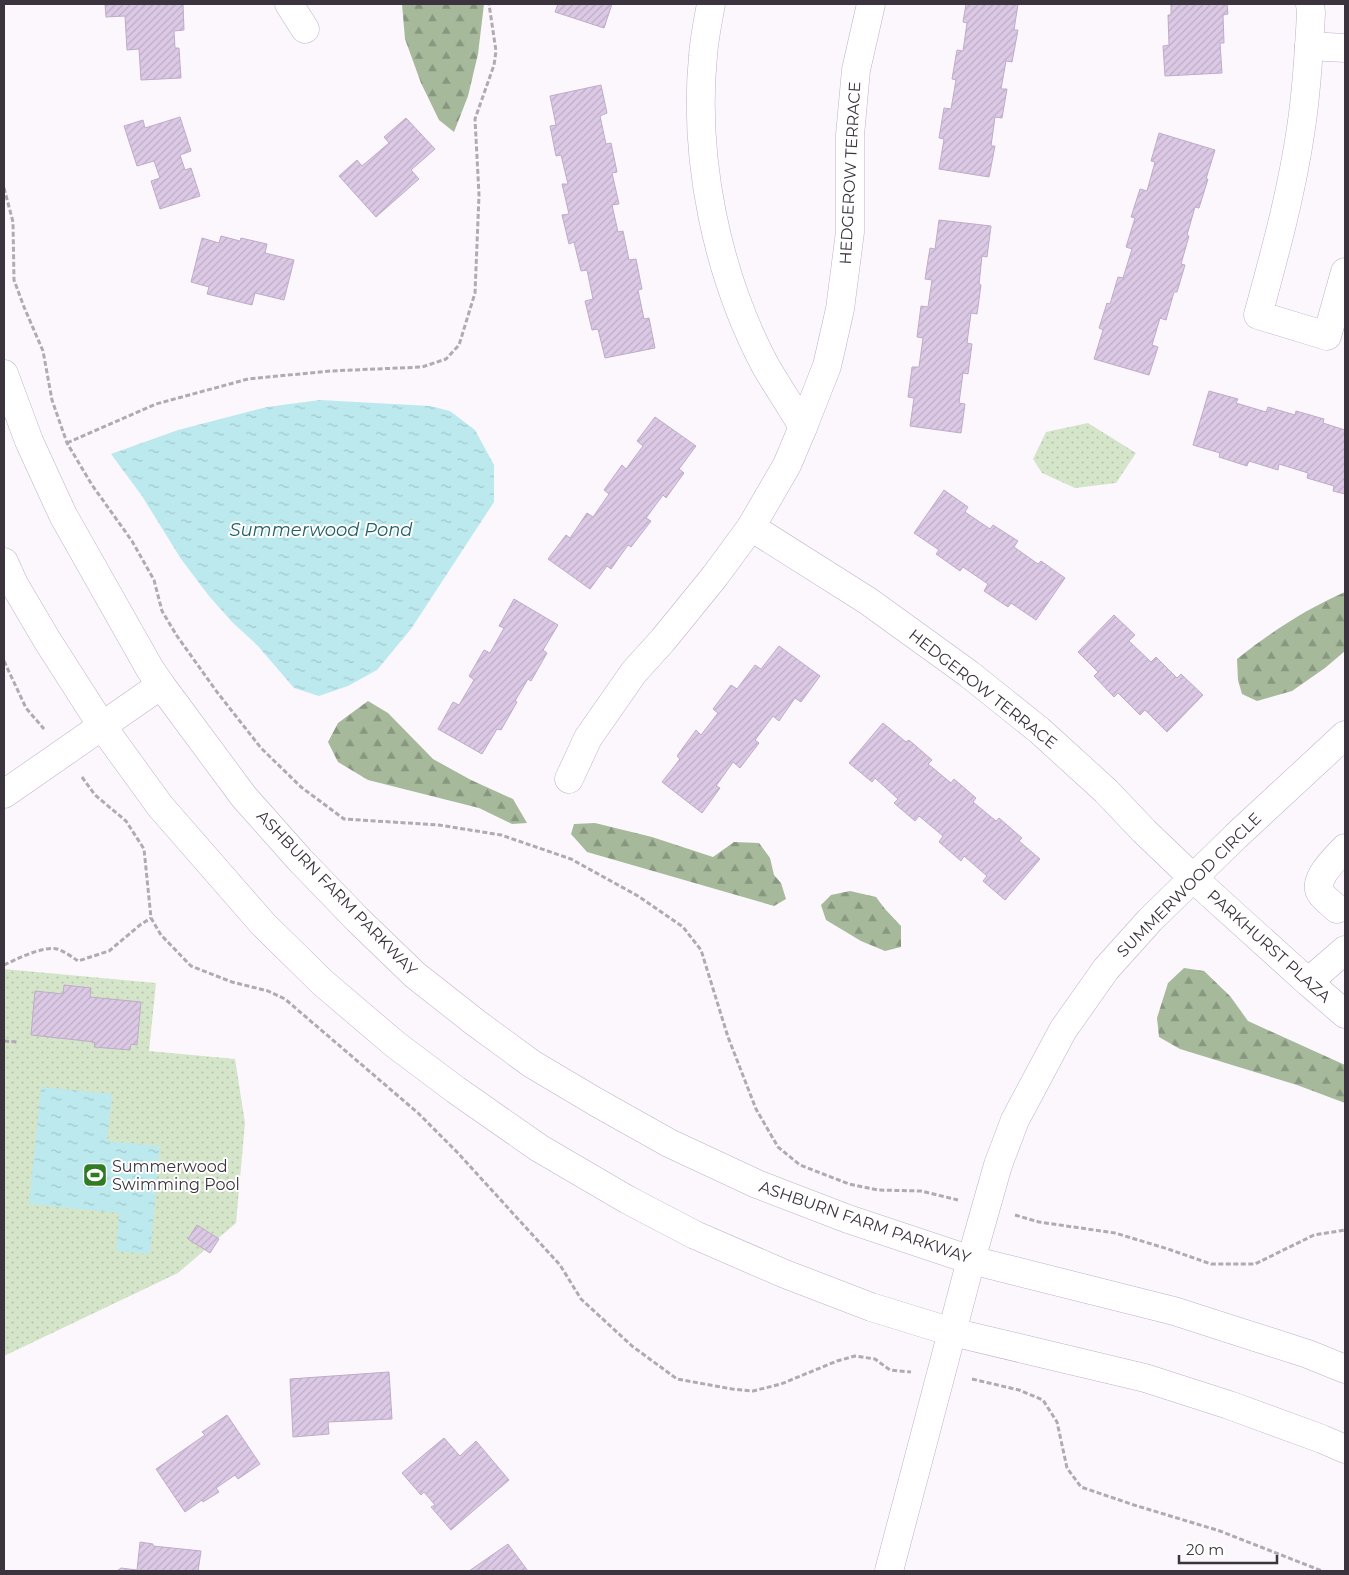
<svg xmlns="http://www.w3.org/2000/svg" width="1349" height="1575" font-family="Montserrat,sans-serif">
	<style>
		.grass { fill: url(#grass-dots) }
		.forest { fill: url(#forest-firs) }
		.water { fill: url(#water-ripples) }
		.building { fill: url(#building-hatch); stroke: #bfacc8 }
		.lines { fill: none; stroke-linecap: round; stroke-linejoin: round }
		.minor-casing { stroke: #c1afca; stroke-width: 29 }
		.major-casing { stroke: #c1afca; stroke-width: 29 }
		.path { stroke: #b0abb3; stroke-width: 3; stroke-dasharray: 5 2.5; stroke-linecap: butt }
		.minor { stroke: #fff; stroke-width: 28 }
		.major { stroke: #fff; stroke-width: 28 }
		.labels { text-anchor: middle; dominant-baseline: central; stroke-width: 4; stroke-linejoin: round; paint-order: stroke }
		.street-label { font-size: 16px; fill: #3b343f; stroke: #fff }
		.poi-label { font-size: 16px; fill: #3b343f; stroke: #fff; text-anchor: start }
		.water-label { font-size: 18px; font-style: italic; fill: #225f66; stroke: #fff }
	</style>
	<defs>
		<pattern id="grass-dots" width="8" height="8" patternUnits="userSpaceOnUse" patternTransform="scale(1.25)"><rect width="8" height="8" fill="#d5e5ca"/><path d="M2 2h.1M6 6h.1" fill="none" stroke="#b8c5af" stroke-width="1.8" stroke-linecap="round"/></pattern>
		<pattern id="forest-firs" width="22" height="20" patternUnits="userSpaceOnUse" patternTransform="scale(1.25)"><rect width="22" height="20" fill="#a6b99a"/><path d="M5 1l3.5 6h-7zM16 11l3.5 6h-7z" fill="#88977f"/></pattern>
		<pattern id="water-ripples" width="26" height="14" patternUnits="userSpaceOnUse" patternTransform="scale(1.25)"><rect width="26" height="14" fill="#bbe9ee"/><path d="M2 4q2-2 4 0t4 0M15 11q2-2 4 0t4 0" fill="none" stroke="#a2c8cd"/></pattern>
		<pattern id="building-hatch" width="6" height="6" patternUnits="userSpaceOnUse" patternTransform="scale(1.25)"><rect width="6" height="6" fill="#dcc9e5"/><path d="M-1 1l2-2M0 6l6-6M5 7l2-2" fill="none" stroke="#beadc6"/></pattern>
	</defs>
	<rect width="100%" height="100%" fill="#fbf7fd"/>
	<!-- grass -->
	<g class="grass">
		<polygon points="1088,423 1136,453 1116,483 1075,488 1042,473 1033,459 1046,432"/>
		<polygon points="4,969 156,983 149,1051 235,1059 245,1123 236,1223 178,1273 4,1356"/>
	</g>
	<!-- forest -->
	<g class="forest">
		<polygon points="402,4 484,4 478,54 468,96 454,132 439,120 421,83 405,39"/>
		<path d="M1345 592V651L1325 668 1292 691 1257 701 1242 694 1238 680 1237 659C1271 632 1306 609 1345 592Z"/>
		<polygon points="368,701 388,713 433,759 471,780 513,799 527,823 512,824 479,808 368,780 338,762 328,742 338,723"/>
		<polygon points="595,823 652,837 713,857 734,842 759,843 770,858 774,875 781,883 786,899 774,906 587,852 571,834 574,824"/>
		<polygon points="850,891 876,897 885,909 901,926 901,947 885,951 861,941 826,920 821,905 831,895"/>
		<polygon points="1184,968 1204,971 1230,996 1248,1021 1345,1065 1345,1103 1297,1085 1180,1049 1159,1037 1157,1018 1168,983"/>
	</g>
	<!-- water -->
	<g class="water">
		<polygon points="320,400 430,406 450,411 475,430 494,465 494,502 411,629 377,670 348,686 319,696 294,688 257,645 232,622 209,596 181,559 142,496 111,454 178,430 267,407"/>
		<polygon points="41,1087 112,1094 107,1141 160,1146 150,1254 116,1251 119,1213 29,1204"/>
	</g>
	<!-- building -->
	<g class="building">
		<polygon points="105,4 183,4 184,30 174,31 175,48 179,48 181,78 141,80 139,49 127,50 125,16 106,17"/>
		<polygon points="558,4 612,4 604,28 555,12"/>
		<polygon points="966,4 1018,4 1014,30 1018,30 1012,62 1006,61 1001,89 1007,89 1002,118 995,117 991,146 995,146 989,177 939,169 944,139 939,138 944,108 951,109 956,80 952,79 957,50 963,51 967,23 963,22"/>
		<polygon points="1171,4 1227,4 1228,14 1223,15 1224,43 1220,43 1222,73 1165,76 1163,46 1169,45 1168,15 1171,15"/>
		<polygon points="601,85 607,113 600,116 606,144 611,143 617,172 612,173 619,204 612,205 618,232 623,231 629,260 636,259 642,289 638,290 644,319 649,318 655,348 605,358 598,329 592,330 585,301 593,299 587,270 581,271 574,242 569,244 562,215 569,214 562,184 568,184 561,155 556,156 550,126 556,125 550,96"/>
		<polygon points="180,117 191,151 180,155 185,170 191,168 200,196 160,209 151,181 160,178 154,161 137,166 124,126 143,120 145,128"/>
		<polygon points="406,118 435,149 411,170 419,179 376,217 339,176 357,160 362,166 389,143 384,137"/>
		<polygon points="1159,133 1215,150 1206,179 1208,179 1199,208 1195,207 1187,235 1189,236 1181,264 1185,265 1177,292 1174,292 1166,320 1160,318 1152,345 1158,347 1149,375 1094,359 1103,330 1099,328 1107,303 1110,304 1118,277 1123,278 1132,249 1126,247 1135,218 1131,217 1140,189 1147,191 1155,162 1151,161"/>
		<polygon points="939,220 991,226 987,257 982,256 979,284 981,285 977,314 971,313 967,343 972,344 968,374 963,373 959,403 965,404 961,433 910,426 914,398 908,397 912,367 919,367 923,338 917,337 921,306 928,307 932,280 925,279 930,248 935,249"/>
		<polygon points="221,236 240,241 241,238 267,244 265,253 294,260 284,300 255,293 252,305 207,294 209,287 191,282 202,238 219,243"/>
		<polygon points="1209,391 1238,399 1236,403 1266,412 1268,407 1295,415 1296,411 1324,419 1323,423 1345,430 1345,494 1333,491 1334,486 1307,478 1308,473 1279,464 1278,470 1249,461 1247,466 1219,457 1220,453 1193,445"/>
		<polygon points="655,417 696,446 679,469 684,473 666,498 663,495 646,518 651,521 631,547 628,545 611,569 607,566 590,589 548,559 566,535 570,538 587,513 593,517 609,494 604,490 622,465 626,469 643,446 637,441"/>
		<polygon points="944,490 968,507 965,512 990,529 993,525 1018,541 1014,547 1038,564 1041,561 1065,578 1036,620 1011,603 1008,607 984,591 988,584 963,567 960,571 936,554 939,550 914,533"/>
		<polygon points="514,599 558,625 543,650 547,653 531,681 528,679 515,701 517,702 501,730 497,729 482,754 438,729 453,702 459,705 474,680 469,676 484,650 490,653 504,628 499,626"/>
		<polygon points="1114,615 1135,635 1129,641 1151,662 1156,657 1177,678 1181,674 1203,695 1167,732 1145,710 1140,715 1118,693 1114,697 1094,676 1098,672 1078,652"/>
		<polygon points="779,646 820,676 801,702 795,698 779,721 773,716 755,740 759,743 740,768 733,762 716,786 720,788 702,813 662,782 680,759 677,756 696,730 701,735 718,713 713,709 731,685 737,689 755,665 761,669"/>
		<polygon points="883,723 906,742 909,740 932,760 928,764 951,783 954,779 976,798 973,802 996,821 999,818 1022,838 1019,841 1040,859 1005,900 983,881 987,876 964,856 961,861 939,842 943,836 919,816 915,821 894,803 898,799 875,778 872,782 849,763"/>
		<polygon points="64,985 91,988 90,997 141,1002 137,1045 131,1044 130,1050 94,1047 95,1042 31,1035 35,991 63,994"/>
		<polygon points="197,1225 219,1239 210,1253 188,1239"/>
		<polygon points="389,1372 392,1419 328,1422 329,1434 293,1437 290,1379"/>
		<polygon points="227,1415 260,1464 238,1479 235,1475 216,1488 219,1492 203,1502 202,1500 185,1512 156,1469 205,1435 202,1432"/>
		<polygon points="444,1438 460,1456 476,1441 509,1480 451,1530 431,1507 435,1505 424,1492 421,1495 402,1473"/>
		<polygon points="140,1542 153,1544 153,1546 201,1551 198,1571 117,1571 121,1568 137,1570"/>
		<polygon points="508,1544 528,1571 469,1571"/>
	</g>
	<g class="lines">
		<defs>
			<g id="minor">
				<polyline points="289,4 305,29"/>
				<path d="M711 4C708 21 704 39 703 56 693 159 717 274 765 365 777 386 791 406 803 427L827 366 840 309 850 232V135L856 70 871 4"/>
				<path d="M1310 4 1311 13C1309 51 1307 90 1301 128 1292 191 1275 253 1258 315L1327 336 1345 272"/>
				<polyline points="1309,46 1345,48"/>
				<polyline points="751,527 868,601 969,674 1039,730 1106,791 1144,831 1193,878 1308,982 1345,1014"/>
				<polyline points="569,779 588,738 634,672 663,640 715,576 751,527 787,465 803,427"/>
				<polyline points="4,794 161,685"/>
				<path d="M1337 909C1332 904 1326 900 1322 895 1310 881 1336 858 1345 848"/>
				<polyline points="1308,982 1345,950"/>
				<polyline points="889,1571 971,1260 998,1165 1015,1120 1063,1030 1106,969 1150,920 1236,836 1345,735"/>
			</g>
			<g id="major">
				<polyline points="4,374 29,441 63,515 150,669 161,685 244,797 300,860 358,920 415,975 476,1023 532,1064 596,1102 669,1143 757,1184 848,1219 971,1260 1174,1311 1308,1354 1345,1369"/>
				<polyline points="4,562 14,584 47,640 102,726 160,806 263,924 323,983 396,1045 456,1090 539,1148 628,1200 695,1235 785,1274 871,1307 952,1332 1145,1378 1229,1405 1322,1439 1345,1449"/>
			</g>
		</defs>
		<!-- minor casing -->
		<use href="#minor" class="minor-casing"/>
		<!-- major casing -->
		<use href="#major" class="major-casing"/>
		<!-- path -->
		<g class="path">
			<polyline points="4,188 13,222 14,280 24,307 43,351 52,400 67,443 92,485 132,541 154,580 162,611 177,636 217,692 261,748 301,787 344,819 439,825 501,835 571,859 638,896 683,927 701,950 728,1037 756,1109 778,1147 800,1165 849,1184 878,1190 921,1191 958,1200"/>
			<polyline points="67,443 156,404 248,379 330,371 422,367 446,359 459,345 475,293 479,195 475,119 494,65 496,51 489,4"/>
			<polyline points="4,661 26,708 44,729"/>
			<polyline points="82,777 95,795 126,821 144,849 151,918 161,935 191,966 232,982 268,991 285,999 418,1113 457,1152 560,1265 581,1299 632,1346 677,1379 732,1389 753,1391 781,1384 837,1361 855,1356 875,1359 890,1370 911,1372"/>
			<path d="M4 965C17 959 42 946 57 949 64 951 72 957 78 961L109 951 140 925 151 918"/>
			<polyline points="4,1041 17,1042"/>
			<polyline points="1015,1215 1039,1222 1115,1233 1168,1249 1211,1264 1255,1264 1314,1235 1345,1230"/>
			<polyline points="972,1379 1019,1390 1043,1400 1057,1422 1067,1468 1081,1487 1134,1505 1220,1531 1322,1571"/>
		</g>
		<!-- minor -->
		<use href="#minor" class="minor"/>
		<!-- major -->
		<use href="#major" class="major"/>
	</g>
	<!-- icons -->
	<defs>
		<symbol id="stadium-square" viewBox="-11 -11 22 22"><rect x="-9" y="-9" width="18" height="18" rx="4" fill="#2f7c25" stroke="#fff"/><path d="M0-5a6.5 5 0 1 0 0 10a6.5 5 0 1 0 0-10ZM-3.5-1.8h7v3.6h-7Z" fill="#fff"/></symbol>
	</defs>
	<g fill-rule="evenodd">
		<use href="#stadium-square" x="81" y="1161" width="28" height="28"/>
	</g>
	<g class="labels">
		<!-- street labels -->
		<g class="street-label">
			<text transform="translate(850 173) rotate(-87)">HEDGEROW TERRACE</text>
			<text transform="translate(983 689) rotate(38)">HEDGEROW TERRACE</text>
			<text transform="translate(1189 885) rotate(-45)">SUMMERWOOD CIRCLE</text>
			<text transform="translate(337 893) rotate(46)">ASHBURN FARM PARKWAY</text>
			<text transform="translate(1269 946) rotate(42)">PARKHURST PLAZA</text>
			<text transform="translate(865 1222) rotate(19)">ASHBURN FARM PARKWAY</text>
		</g>
		<!-- poi labels -->
		<g class="poi-label">
			<text x="112" y="1166">Summerwood<tspan x="112" dy="18">Swimming Pool</tspan></text>
		</g>
		<!-- water labels -->
		<g class="water-label">
			<text x="321" y="530">Summerwood Pond</text>
		</g>
	</g>
	<!-- border -->
	<rect width="1349" height="1575" fill="none" stroke="#3b343f" stroke-width="10"/>
	<!-- scale -->
	<path d="M1179 1555v8h98v-8" fill="none" stroke="#3b343f" stroke-width="2.5"/>
	<text x="1186" y="1555" font-size="15" fill="#3b343f" stroke="#ffffff" stroke-width="4" paint-order="stroke">20 m</text>
</svg>
